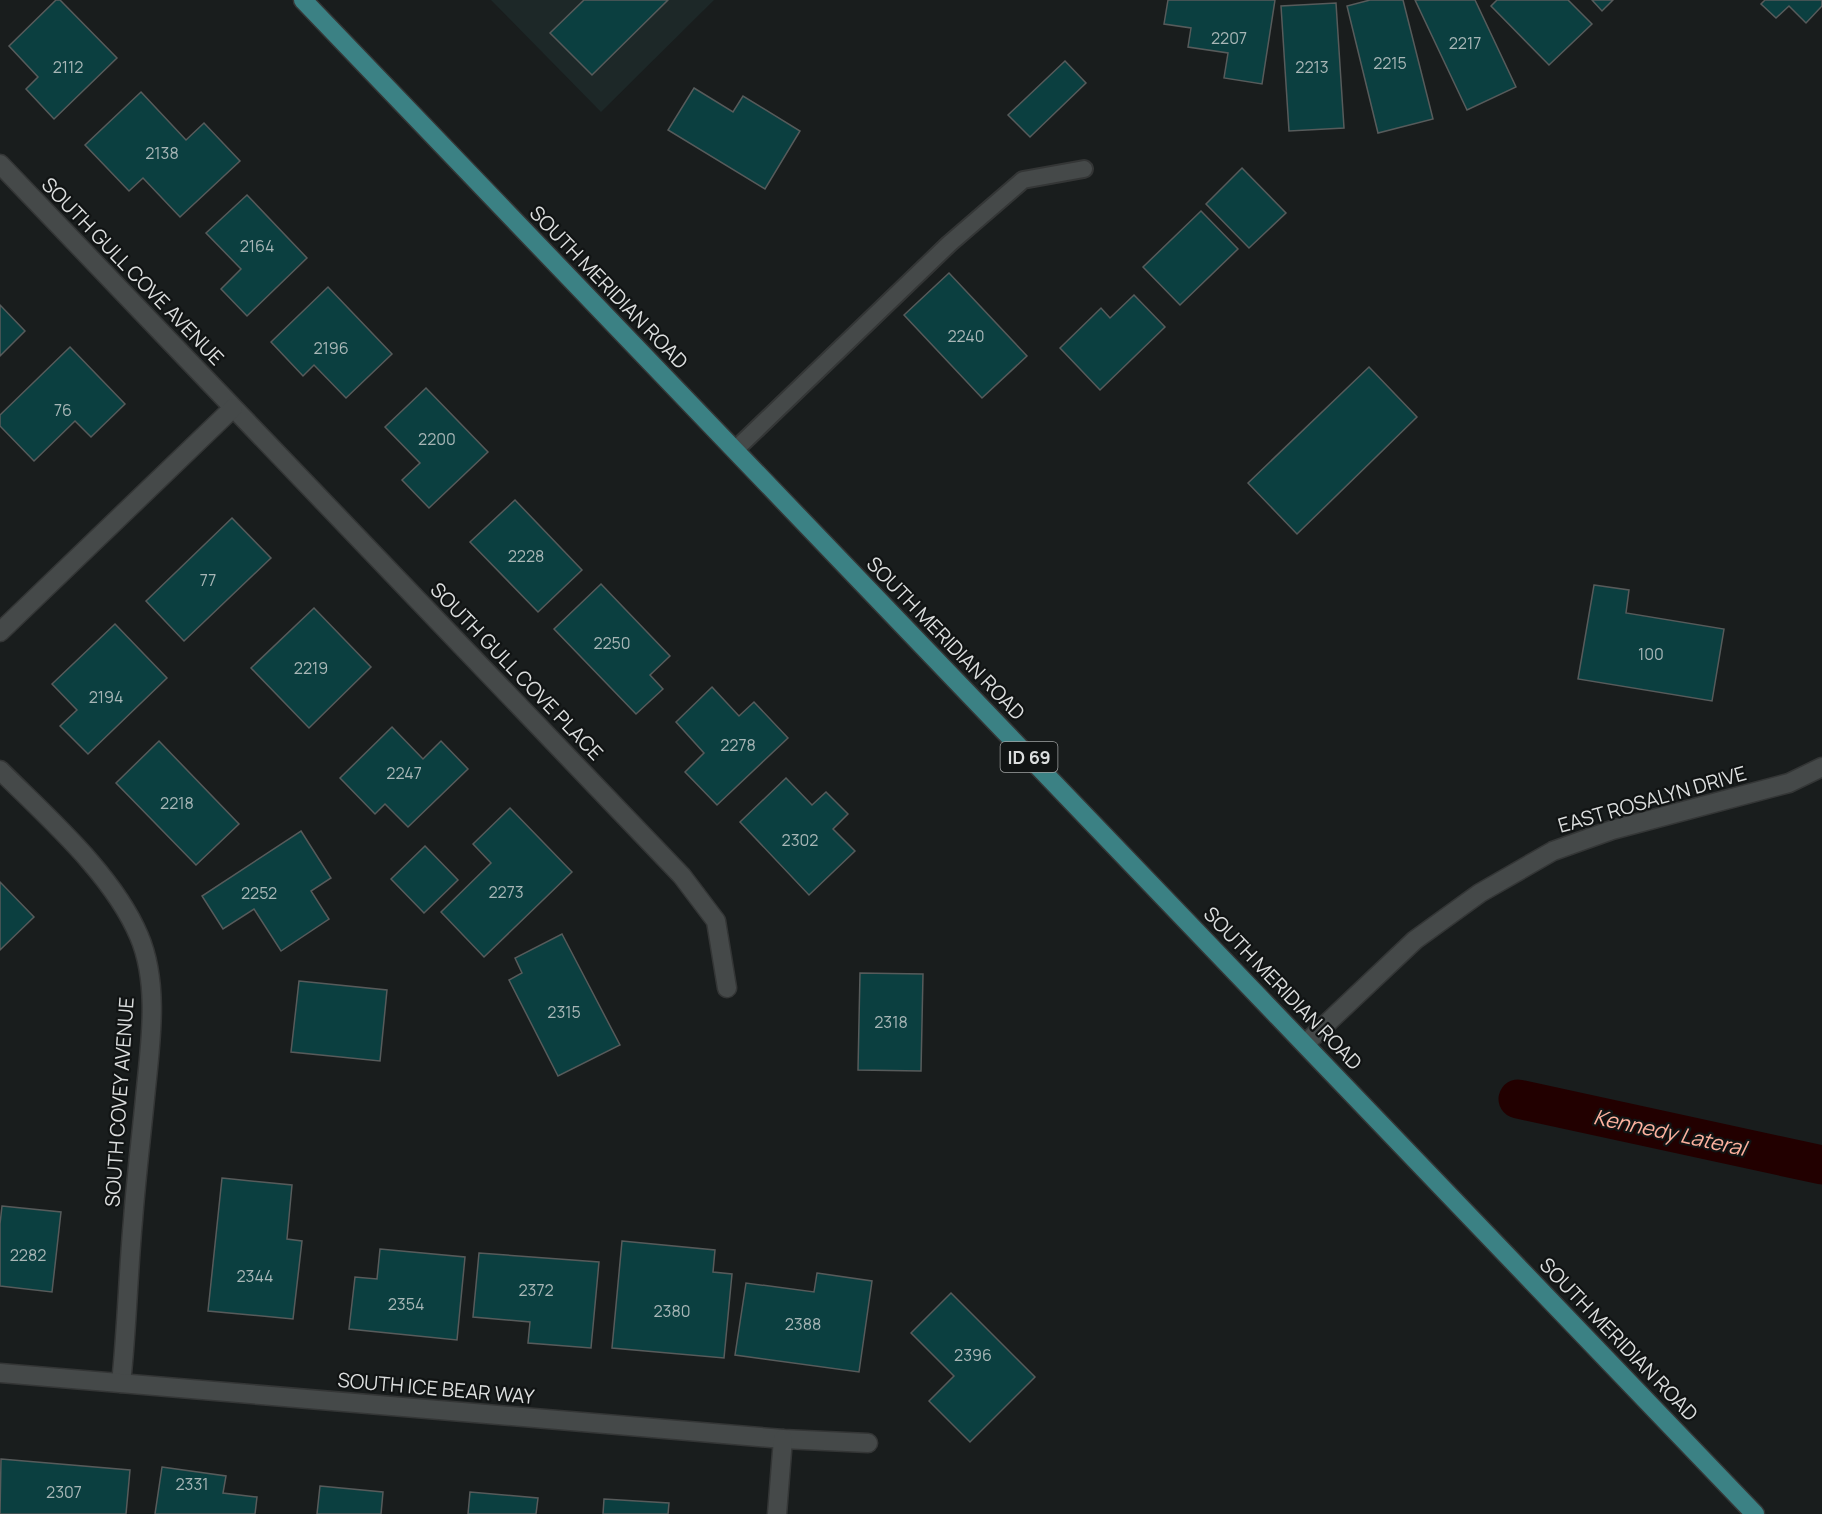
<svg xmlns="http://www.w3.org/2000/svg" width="1822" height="1514" font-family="Manrope,sans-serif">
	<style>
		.built { fill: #1d2828 }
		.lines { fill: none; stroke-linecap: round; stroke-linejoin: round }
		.canal { stroke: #200; stroke-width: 39 }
		.building { fill: #0b3f40; stroke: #575b5b; stroke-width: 1.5 }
		.service-casing { stroke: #343636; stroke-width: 20 }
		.minor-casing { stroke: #343636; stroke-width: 21 }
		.primary-casing { stroke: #343636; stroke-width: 21 }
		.service { stroke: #454949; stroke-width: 16 }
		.minor { stroke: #454949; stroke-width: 18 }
		.primary { stroke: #3b8184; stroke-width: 18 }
		.labels { text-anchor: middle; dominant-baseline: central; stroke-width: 4.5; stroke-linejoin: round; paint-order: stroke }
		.number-label { font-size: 16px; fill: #a8b6b6 }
		.shield { fill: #111414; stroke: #9fa1a1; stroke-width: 1.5 }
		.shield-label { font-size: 18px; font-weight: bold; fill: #dcdede }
		.street-label { font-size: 20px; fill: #dcdede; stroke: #111414 }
		.water-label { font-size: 21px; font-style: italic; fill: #feb29f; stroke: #111414 }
	</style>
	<rect width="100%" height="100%" fill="#191d1d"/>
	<!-- built -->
	<polygon class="built" points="491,0 714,0 601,112"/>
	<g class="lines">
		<!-- canal -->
		<polyline class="canal" points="1518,1099 1822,1165"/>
	</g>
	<!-- building -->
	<g class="building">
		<polygon points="56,0 60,0 117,58 54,119 26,89 38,77 9,46"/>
		<polygon points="584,0 668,0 592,75 550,33"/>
		<polygon points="1168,0 1275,0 1262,84 1224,78 1228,53 1188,47 1191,28 1164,24"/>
		<polygon points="1370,0 1403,0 1433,119 1378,133 1347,6"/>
		<polygon points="1415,0 1475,0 1516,87 1467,110"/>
		<polygon points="1497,0 1568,0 1592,24 1549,65 1491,6"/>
		<polygon points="1592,0 1613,0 1602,11"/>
		<polygon points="1765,0 1822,0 1822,6 1806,23 1789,6 1776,18 1761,4"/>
		<polygon points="1336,3 1344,128 1289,131 1281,6"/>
		<polygon points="1065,61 1086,83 1030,137 1008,115"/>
		<polygon points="694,88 733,112 743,96 800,131 765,189 668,130"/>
		<polygon points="141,92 186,140 204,123 240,161 180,217 143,178 129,191 85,145"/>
		<polygon points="1242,168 1286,213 1249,248 1206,204"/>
		<polygon points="247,195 307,258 247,316 221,289 241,269 206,233"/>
		<polygon points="1201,211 1238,249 1180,305 1143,267"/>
		<polygon points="949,273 1027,356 982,398 904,315"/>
		<polygon points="328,287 392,354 346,398 314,365 303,376 271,342"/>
		<polygon points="1134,295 1165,327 1100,390 1060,348 1101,308 1110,318"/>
		<polygon points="0,305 25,331 0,356"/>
		<polygon points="70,347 125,404 91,437 75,421 34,461 0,426 0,415"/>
		<polygon points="1369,367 1417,417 1297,534 1248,483"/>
		<polygon points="426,388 488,452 429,508 402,480 420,463 385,427"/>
		<polygon points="515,500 582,570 538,612 470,542"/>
		<polygon points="232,518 271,558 184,641 146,601"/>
		<polygon points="601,584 670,656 650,675 663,689 636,714 554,629"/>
		<polygon points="1594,585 1629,590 1626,613 1724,629 1712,701 1578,679"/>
		<polygon points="314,608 371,667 309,728 251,668"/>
		<polygon points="115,624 167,678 88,754 60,726 77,710 52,684"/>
		<polygon points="712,687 739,716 754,702 788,738 717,805 685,772 704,753 676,722"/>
		<polygon points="392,727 423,759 441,741 468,769 408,827 385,804 375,814 340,778"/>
		<polygon points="159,741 239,824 196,865 116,783"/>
		<polygon points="786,778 812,805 826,792 848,814 833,829 855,851 809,895 740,822"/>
		<polygon points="510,808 572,872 484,957 441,912 491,863 473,844"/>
		<polygon points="301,831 331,878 311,891 329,919 281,951 254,909 223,929 202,896"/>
		<polygon points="425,846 458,880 424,913 391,879"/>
		<polygon points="0,882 34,917 0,950"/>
		<polygon points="562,934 620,1045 558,1076 509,980 522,973 515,958"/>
		<polygon points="860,973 923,974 921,1071 858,1070"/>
		<polygon points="299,981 387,990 380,1061 291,1052"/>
		<polygon points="222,1178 292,1185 287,1239 302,1241 293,1319 208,1311"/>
		<polygon points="2,1206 61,1212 52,1292 0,1286 0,1224"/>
		<polygon points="622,1241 715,1250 713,1272 732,1274 724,1358 612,1348"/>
		<polygon points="380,1249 465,1257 457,1340 349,1329 355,1277 377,1279"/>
		<polygon points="479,1253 599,1262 591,1348 528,1343 530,1322 473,1317"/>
		<polygon points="817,1273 872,1281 859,1372 735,1355 746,1283 814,1292"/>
		<polygon points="951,1293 1035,1377 970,1442 929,1401 954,1376 911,1333"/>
		<polygon points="1,1459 130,1470 126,1514 0,1514"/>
		<polygon points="162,1467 226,1476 223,1493 257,1497 255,1514 155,1514"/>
		<polygon points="320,1486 383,1492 381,1514 317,1514"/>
		<polygon points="470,1492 538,1498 536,1514 468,1514"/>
		<polygon points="604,1499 669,1503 668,1514 603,1514"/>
	</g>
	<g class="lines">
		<defs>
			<polyline id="service" points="735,450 949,244 1023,180 1084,169"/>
			<g id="minor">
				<polyline points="0,164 682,876 716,921 727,988"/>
				<polyline points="0,632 233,408"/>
				<path d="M0 770C47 817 113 874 139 936 160 985 150 1046 145 1098 141 1139 136 1179 133 1220 128 1274 127 1329 121 1383"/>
				<polyline points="1305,1044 1415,940 1480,893 1553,851 1612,830 1789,783 1822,767"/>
				<polyline points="0,1373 783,1439 868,1443"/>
				<polyline points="777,1514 783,1439"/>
			</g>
			<polyline id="primary" points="303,0 1755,1514"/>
		</defs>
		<!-- service casing -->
		<use href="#service" class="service-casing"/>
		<!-- minor casing -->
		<use href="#minor" class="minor-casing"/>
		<!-- primary casing -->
		<use href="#primary" class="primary-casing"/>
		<!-- service -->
		<use href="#service" class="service"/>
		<!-- minor -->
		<use href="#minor" class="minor"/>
		<!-- primary -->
		<use href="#primary" class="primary"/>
	</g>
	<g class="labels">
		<!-- number labels -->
		<g class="number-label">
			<text x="1229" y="38">2207</text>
			<text x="1465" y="43">2217</text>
			<text x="1390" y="63">2215</text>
			<text x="68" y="67">2112</text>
			<text x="1312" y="67">2213</text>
			<text x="162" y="153">2138</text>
			<text x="257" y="246">2164</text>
			<text x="966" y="336">2240</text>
			<text x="331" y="348">2196</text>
			<text x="63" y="410">76</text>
			<text x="437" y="439">2200</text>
			<text x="526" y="556">2228</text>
			<text x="208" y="580">77</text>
			<text x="612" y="643">2250</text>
			<text x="1651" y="654">100</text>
			<text x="311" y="668">2219</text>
			<text x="106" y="697">2194</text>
			<text x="738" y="745">2278</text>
			<text x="404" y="773">2247</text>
			<text x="177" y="803">2218</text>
			<text x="800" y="840">2302</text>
			<text x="506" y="892">2273</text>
			<text x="259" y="893">2252</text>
			<text x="564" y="1012">2315</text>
			<text x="891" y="1022">2318</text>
			<text x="28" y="1255">2282</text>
			<text x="255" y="1276">2344</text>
			<text x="536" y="1290">2372</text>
			<text x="406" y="1304">2354</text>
			<text x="672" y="1311">2380</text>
			<text x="803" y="1324">2388</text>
			<text x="973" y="1355">2396</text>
			<text x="192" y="1484">2331</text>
			<text x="64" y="1492">2307</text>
		</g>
		<!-- shield labels -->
		<rect class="shield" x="1000.5" y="742" width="57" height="30" rx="4.5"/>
		<g class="shield-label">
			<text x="1029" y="757">ID 69</text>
		</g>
		<!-- street labels -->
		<g class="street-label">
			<text transform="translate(133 271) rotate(46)">SOUTH GULL COVE AVENUE</text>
			<text transform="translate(609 287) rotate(46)">SOUTH MERIDIAN ROAD</text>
			<text transform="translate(946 638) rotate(46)">SOUTH MERIDIAN ROAD</text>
			<text transform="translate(517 671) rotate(46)">SOUTH GULL COVE PLACE</text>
			<text transform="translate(1652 799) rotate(-16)">EAST ROSALYN DRIVE</text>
			<text transform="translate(1283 988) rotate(46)">SOUTH MERIDIAN ROAD</text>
			<text transform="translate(119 1102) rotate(-86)">SOUTH COVEY AVENUE</text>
			<text transform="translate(1619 1339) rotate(46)">SOUTH MERIDIAN ROAD</text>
			<text transform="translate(436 1388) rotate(5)">SOUTH ICE BEAR WAY</text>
		</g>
		<!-- water labels -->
		<g class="water-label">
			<text transform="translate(1670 1132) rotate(12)">Kennedy Lateral</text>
		</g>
	</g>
</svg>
